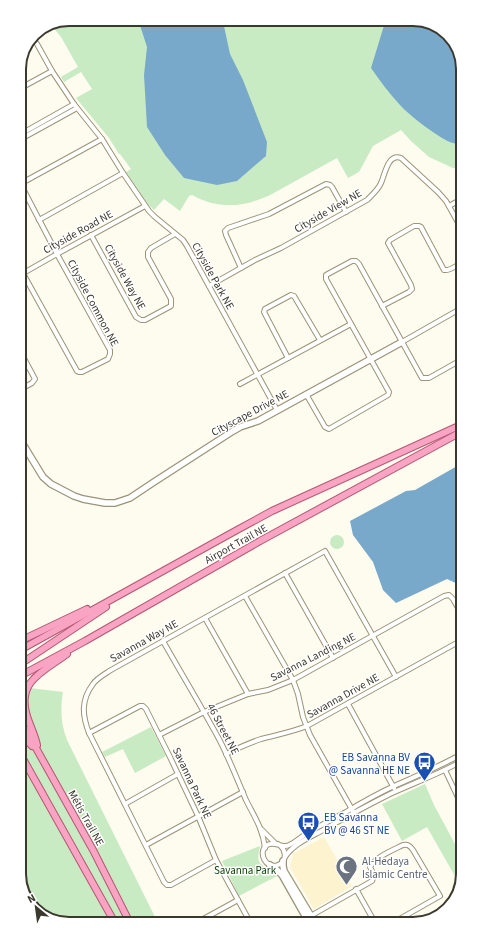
<svg xmlns="http://www.w3.org/2000/svg" width="482" height="943" font-family="'Source Sans 3',sans-serif">
	<style>
		.built { fill: #fdf3ce }
		.green { fill: #c9ebc3 }
		.water { fill: #78a8ca }
		.lines { fill: none; stroke-linecap: round; stroke-linejoin: round }
		.street-casing { stroke: #9b9479; stroke-width: 6 }
		.secondary-casing { stroke: #9b9479; stroke-width: 8 }
		.primary-casing { stroke: #b35773; stroke-width: 8 }
		.street { stroke: #fff; stroke-width: 4 }
		.secondary { stroke: #fff; stroke-width: 5.5 }
		.primary { stroke: #f8a4c2; stroke-width: 6 }
		.labels { text-anchor: middle; dominant-baseline: central; stroke-width: 3; stroke-linejoin: round; paint-order: stroke }
		.street-label { font-size: 11px; fill: #3b382d; stroke: #fff }
		.transit-label { font-size: 11px; fill: #164399; stroke: #fff; text-anchor: end }
		.worship-label { font-size: 11px; fill: #5b616d; stroke: #fff; text-anchor: start }
		.park-label { font-size: 11px; fill: #093c01; stroke: #fff }
		.rim { fill: none; stroke: #3b382d; stroke-width: 2 }
	</style>
	<rect width="100%" height="100%" fill="#fefbef"/>
	<!-- built -->
	<polygon class="built" points="324,837 352,886 314,909 290,867 293,854"/>
	<!-- green -->
	<g class="green">
		<path d="M69 19H417L443 29 459 50 460 168H453L429 157 411 141 401 130 373 146 359 172 348 178 337 158 272 194C246 207 219 210 192 195L189 196 180 211 164 199 154 210 148 204 126 172 131 169 120 154H119L109 138 76 98 92 89 81 72 64 82 61 77 78 67 61 37 52 26Z"/>
		<circle cx="337" cy="542" r="7"/>
		<path d="M22 687 63 692C60 709 61 724 67 740L158 923 66 924 39 914 23 893Z"/>
		<polygon points="151,727 166,756 135,773 123,749 105,757 102,752"/>
		<polygon points="425,784 434,805 462,857 463,856 463,874 460,885 427,827 402,841 382,804"/>
		<path d="M260 846C254 869 265 863 277 876L239 896 222 861Z"/>
	</g>
	<!-- water -->
	<g class="water">
		<polygon points="138,19 224,19 224,26 230,54 243,80 267,142 266,156 237,181 217,185 184,178 165,155 147,127 144,75 147,47"/>
		<path d="M386 19H416L443 29 459 50 460 143C459 143 454 144 453 143 441 140 409 115 400 105 389 93 380 81 371 68Z"/>
		<polygon points="459,465 461,466 462,586 447,579 396,603 383,590 373,562 353,535 350,521 406,491 415,490"/>
	</g>
	<g class="lines">
		<defs>
			<g id="street">
				<polyline points="32,38 37,44 52,71"/>
				<polyline points="19,89 52,71 74,104 102,139 123,173 149,211 155,217 183,240 187,246 277,410"/>
				<polyline points="19,135 74,104"/>
				<polyline points="19,140 77,108"/>
				<polyline points="20,183 57,254 110,350 110,354 108,359 82,372 79,372 77,371 20,268"/>
				<polyline points="20,184 102,139"/>
				<polyline points="449,206 460,200"/>
				<polyline points="39,220 123,173"/>
				<polyline points="91,235 136,317 141,320 145,320 171,306 171,299 148,257 148,252 151,248 175,234"/>
				<polyline points="241,268 226,235 225,231 228,228 269,214 326,184 330,185 332,187 346,212"/>
				<polyline points="20,275 57,254 145,206"/>
				<path d="M209 286 255 260 281 248 367 200C372 195 378 190 381 183 385 174 388 153 401 158L438 192 446 201 460 226"/>
				<path d="M382 306 409 292 412 289 411 285 388 243 390 240 414 226H419L421 227 444 270C450 271 455 266 460 264"/>
				<polyline points="402,342 460,309"/>
				<polyline points="20,351 35,379 32,383 21,389"/>
				<polyline points="288,358 264,312 265,309 291,295 294,296 320,340"/>
				<polyline points="240,384 351,324"/>
				<polyline points="306,394 325,427 329,429 388,395 389,392 326,279 326,275 352,261 356,261 359,264 422,378 429,378 461,360"/>
				<polyline points="285,573 333,658"/>
				<polyline points="245,596 293,680 298,694 303,717 310,735 354,813"/>
				<polyline points="205,618 248,694"/>
				<path d="M163 641C181 673 201 706 219 739 229 758 237 779 246 800 254 816 263 829 265 848"/>
				<polyline points="348,704 394,788"/>
				<polyline points="89,733 140,706 143,706 146,709 169,755 198,816 216,860 250,922"/>
				<polyline points="159,735 204,712 248,694 268,690 293,680 444,596 449,595 453,599 462,615"/>
				<path d="M226 754C238 748 249 743 261 739 276 735 292 732 307 726L462 640"/>
				<polyline points="445,770 463,808"/>
				<polyline points="125,804 178,774"/>
				<polyline points="261,829 275,843"/>
				<path d="M278 844C286 849 288 861 278 865 266 870 257 852 267 845 274 841 278 846 285 846 291 846 298 839 303 836 317 827 331 820 346 812 361 803 377 794 394 786 417 776 440 766 462 754"/>
				<polyline points="146,845 243,792"/>
				<path d="M285 857C294 843 311 837 325 829 346 817 368 805 390 794 414 783 439 774 462 761"/>
				<path d="M216 860 171 885H167L164 882 89 733C82 715 81 700 93 684 97 678 105 674 111 670L325 551 396 677"/>
				<polyline points="356,889 374,921"/>
				<path d="M300 922 372 881 374 875 370 867C375 857 393 850 403 845 408 844 410 846 413 850L440 896 396 921"/>
				<polyline points="196,923 238,900"/>
			</g>
			<g id="secondary">
				<polyline points="21,441 43,477 51,484 74,496 83,499 105,503 115,503 130,498 154,482 233,431 240,427 258,421 402,342"/>
				<polyline points="283,861 283,866 284,871 314,921"/>
				<polyline points="270,865 277,870 282,875 308,921"/>
			</g>
			<g id="primary">
				<polyline points="22,640 87,609"/>
				<polyline points="22,649 237,530 272,511 461,425"/>
				<polyline points="22,663 106,607"/>
				<polyline points="22,675 85,641 260,541 461,432"/>
				<polyline points="22,723 93,850 130,923"/>
				<polyline points="22,735 32,746"/>
				<path d="M37 745C35 735 30 726 27 716 16 681 44 671 67 654"/>
				<polyline points="22,757 115,923"/>
			</g>
		</defs>
		<!-- street casing -->
		<use href="#street" class="street-casing"/>
		<!-- secondary casing -->
		<use href="#secondary" class="secondary-casing"/>
		<!-- primary casing -->
		<use href="#primary" class="primary-casing"/>
		<!-- street -->
		<use href="#street" class="street"/>
		<!-- secondary -->
		<use href="#secondary" class="secondary"/>
		<!-- primary -->
		<use href="#primary" class="primary"/>
	</g>
	<!-- icons -->
	<defs>
		<symbol id="bus-pin" viewBox="-11 -11 22 30"><path d="M0 17L-7.5 6A9.5 9.5 0 1 1 7.5 6Z" fill="#1a4fb4" stroke="#fff"/><path d="M-5-6H5V4H4V6H2V4H-2V6H-4V4H-5ZM-3.5-4V0h7V-4ZM-3.5 1.2v1.5H-2V1.2ZM2 1.2v1.5H3.5V1.2Z" fill="#fff"/></symbol>
		<symbol id="mosque-pin" viewBox="-11 -11 22 30"><path d="M0 17L-7.5 6A9.5 9.5 0 1 1 7.5 6Z" fill="#6b7280" stroke="#fff"/><path d="M3.5-4.9A6 6 0 1 0 3.5 4.9A5 5 0 1 1 3.5-4.9Z" fill="#fff"/></symbol>
	</defs>
	<g fill-rule="evenodd">
		<use href="#bus-pin" x="412" y="750" width="25" height="34"/>
		<use href="#bus-pin" x="296" y="810" width="25" height="34"/>
		<use href="#mosque-pin" x="334" y="854" width="25" height="34"/>
	</g>
	<g class="labels">
		<!-- street labels -->
		<g class="street-label">
			<text transform="translate(328 211) rotate(-30)">Cityside View NE</text>
			<text transform="translate(78 232) rotate(-29)">Cityside Road NE</text>
			<text transform="translate(213 276) rotate(61)">Cityside Park NE</text>
			<text transform="translate(125 277) rotate(61)">Cityside Way NE</text>
			<text transform="translate(93 303) rotate(62)">Cityside Common NE</text>
			<text transform="translate(250 413) rotate(-28)">Cityscape Drive NE</text>
			<text transform="translate(236 544) rotate(-29)">Airport Trail NE</text>
			<text transform="translate(144 641) rotate(-29)">Savanna Way NE</text>
			<text transform="translate(313 657) rotate(-27)">Savanna Landing NE</text>
			<text transform="translate(343 696) rotate(-29)">Savanna Drive NE</text>
			<text transform="translate(223 729) rotate(62)">46 Street NE</text>
			<text transform="translate(192 783) rotate(65)">Savanna Park NE</text>
			<text transform="translate(86 818) rotate(61)">Métis Trail NE</text>
		</g>
		<!-- transit labels -->
		<g class="transit-label">
			<text x="410" y="757">EB Savanna BV<tspan x="410" dy="13">@ Savanna HE NE</tspan></text>
			<text x="324" y="817" text-anchor="start">EB Savanna<tspan x="324" dy="13">BV @ 46 ST NE</tspan></text>
		</g>
		<!-- worship labels -->
		<g class="worship-label">
			<text x="362" y="861">Al-Hedaya<tspan x="362" dy="13">Islamic Centre</tspan></text>
		</g>
		<!-- park labels -->
		<g class="park-label">
			<text x="245" y="870">Savanna Park</text>
		</g>
	</g>
	<!-- crop -->
	<path d="M0 0H482V943H0ZM69 26H413A43 43 0 0 1 456 69V874A43 43 0 0 1 413 917H69A43 43 0 0 1 26 874V69A43 43 0 0 1 69 26Z" fill="#fff" fill-rule="evenodd"/>
	<path class="rim" d="M69 26H413A43 43 0 0 1 456 69V874A43 43 0 0 1 413 917H69A43 43 0 0 1 26 874V69A43 43 0 0 1 69 26Z"/>
	<!-- north arrow -->
	<g transform="translate(36 907) rotate(331)" stroke="#ffffff" stroke-width="3" paint-order="stroke">
	<path d="M0-3L7 15L0 10L-7 15Z" fill="#3b382d"/>
	<text y="-6" font-size="11" font-weight="bold" text-anchor="middle" fill="#3b382d">N</text>
	</g>
</svg>
